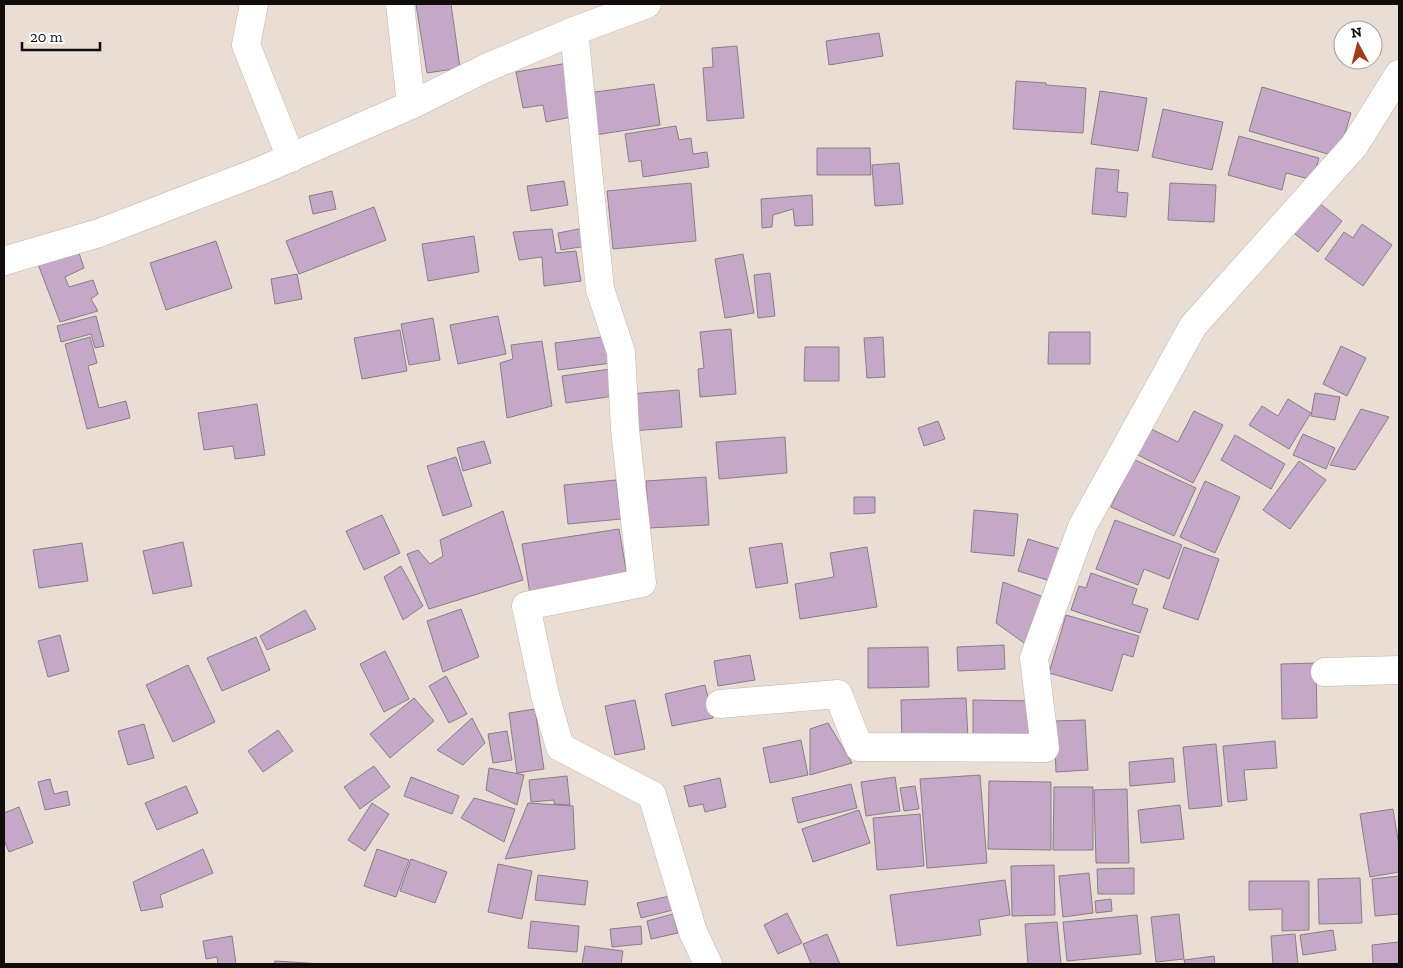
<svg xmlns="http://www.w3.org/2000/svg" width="1403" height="968" font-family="'Zilla Slab',serif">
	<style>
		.building { fill: #c5a7c8; stroke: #887e89 }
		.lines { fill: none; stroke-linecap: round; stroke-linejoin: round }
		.minor-casing { stroke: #c0b4aa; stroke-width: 29 }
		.minor { stroke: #fff; stroke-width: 28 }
	</style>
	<rect width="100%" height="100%" fill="#eaddd3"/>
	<!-- building -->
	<g class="building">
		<polygon points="416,4 451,4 460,68 427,73"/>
		<polygon points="879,33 883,56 829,65 826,41"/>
		<polygon points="737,46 744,118 707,121 703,68 713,67 712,48"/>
		<polygon points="568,63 577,116 546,122 543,105 523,108 516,72"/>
		<polygon points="1016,81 1046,83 1046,85 1086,88 1083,133 1013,129"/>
		<polygon points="654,84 660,125 595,135 588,93"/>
		<polygon points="1262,87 1351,113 1338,157 1249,131"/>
		<polygon points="1100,91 1147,98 1138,151 1091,144"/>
		<polygon points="1163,109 1223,122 1212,170 1152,157"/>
		<polygon points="676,126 679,140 691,138 693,154 707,152 709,167 643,177 641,160 629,162 625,134"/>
		<polygon points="1239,136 1319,158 1313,180 1286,173 1282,190 1228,175"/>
		<polygon points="817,148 870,148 871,175 817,175"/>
		<polygon points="899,163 903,204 875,206 872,165"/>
		<polygon points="1096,168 1119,170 1117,192 1128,193 1126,217 1092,214"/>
		<polygon points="564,181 568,205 531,211 527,186"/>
		<polygon points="691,183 696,241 613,249 607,191"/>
		<polygon points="1170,183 1216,185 1214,222 1168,220"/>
		<polygon points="332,191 336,209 313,214 309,196"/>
		<polygon points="812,195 813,225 795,226 793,209 773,215 772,227 762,228 761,199"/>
		<polygon points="1314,199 1342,221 1318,252 1290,230"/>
		<polygon points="374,207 386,240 299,274 286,241"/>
		<polygon points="1362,224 1392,245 1363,286 1325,259 1344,232 1353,238"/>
		<polygon points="584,228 587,246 561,250 558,233"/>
		<polygon points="552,229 556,253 576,251 581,281 544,286 542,257 519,260 513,232"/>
		<polygon points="474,236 479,272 428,281 422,244"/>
		<polygon points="216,241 232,288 166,310 150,263"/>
		<polygon points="79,253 84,268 65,277 69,287 93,280 98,294 91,299 98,311 60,322 38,264"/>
		<polygon points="743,254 754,313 725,318 715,259"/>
		<polygon points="770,273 775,316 758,318 754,275"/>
		<polygon points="297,274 302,299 275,304 271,279"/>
		<polygon points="96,316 104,346 95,348 91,334 61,342 57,326"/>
		<polygon points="498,316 506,354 458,364 450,325"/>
		<polygon points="433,318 440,360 409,365 401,324"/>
		<polygon points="731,329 736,394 700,397 698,369 704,368 700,332"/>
		<polygon points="400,330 407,371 362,379 354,338"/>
		<polygon points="1049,332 1090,332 1090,364 1048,364"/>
		<polygon points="609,336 612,363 558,370 555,343"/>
		<polygon points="90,337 97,363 88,366 99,408 126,401 130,418 87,429 65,344"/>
		<polygon points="883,337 885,377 867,378 864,338"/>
		<polygon points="542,341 552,406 507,418 500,363 513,359 511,345"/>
		<polygon points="1341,346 1366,358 1347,396 1323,384"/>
		<polygon points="805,347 839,347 839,381 804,381"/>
		<polygon points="610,369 614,396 566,403 562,376"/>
		<polygon points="679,390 682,427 633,431 629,394"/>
		<polygon points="1315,393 1340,397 1335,420 1311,416"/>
		<polygon points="1288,399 1311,413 1289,449 1249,425 1262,406 1278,416"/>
		<polygon points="257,404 265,455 235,459 233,446 204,450 198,413"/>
		<polygon points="1361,409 1389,417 1355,470 1330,465"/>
		<polygon points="1194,411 1223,425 1193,483 1134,453 1147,427 1178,442"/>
		<polygon points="938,421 945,439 924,446 918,428"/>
		<polygon points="1303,434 1335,448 1326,469 1293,455"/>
		<polygon points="1235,435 1285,464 1271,489 1221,460"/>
		<polygon points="785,437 787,473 719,479 716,442"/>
		<polygon points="484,441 491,463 463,471 457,448"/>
		<polygon points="456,457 472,506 443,516 427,466"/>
		<polygon points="1133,459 1196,488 1174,536 1111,507"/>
		<polygon points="1299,461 1326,480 1290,529 1263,510"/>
		<polygon points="706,477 709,525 649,528 646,481"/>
		<polygon points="616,480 621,519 568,524 564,485"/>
		<polygon points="1205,481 1240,497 1215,553 1180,537"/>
		<polygon points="854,497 875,497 875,513 854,514"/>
		<polygon points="974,510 1018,514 1014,556 971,552"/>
		<polygon points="503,511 523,580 429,609 407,554 418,550 430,564 443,556 440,540"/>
		<polygon points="382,515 400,553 364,570 346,531"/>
		<polygon points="1115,520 1182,545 1169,579 1144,569 1138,585 1096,569"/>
		<polygon points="619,529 627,575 530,594 522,544"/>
		<polygon points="1028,539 1067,551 1057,583 1018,571"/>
		<polygon points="183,542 192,586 153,594 143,551"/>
		<polygon points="82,543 88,581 39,588 33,550"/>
		<polygon points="782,543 788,583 756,588 749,548"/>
		<polygon points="867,547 877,607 800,619 795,584 834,577 830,553"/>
		<polygon points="1184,547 1219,559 1198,620 1163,608"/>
		<polygon points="401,566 423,606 403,620 384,577"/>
		<polygon points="1091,573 1137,589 1132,604 1148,609 1140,633 1071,610 1079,586 1086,588"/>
		<polygon points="1003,582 1052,600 1034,650 996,623"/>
		<polygon points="461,609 479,657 443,672 427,621"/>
		<polygon points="305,610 316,629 267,650 260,636"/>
		<polygon points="1066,615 1139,636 1133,657 1123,654 1112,691 1049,673"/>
		<polygon points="60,635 69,671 48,677 38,641"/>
		<polygon points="256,637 270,670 222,691 207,658"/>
		<polygon points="1004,645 1005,669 958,671 957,647"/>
		<polygon points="928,647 929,687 868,688 868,648"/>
		<polygon points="385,651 409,699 384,712 360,664"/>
		<polygon points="750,655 755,680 718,686 714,661"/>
		<polygon points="1316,663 1317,718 1282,719 1281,664"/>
		<polygon points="188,665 215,722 173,742 146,685"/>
		<polygon points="446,676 467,714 449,723 429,686"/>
		<polygon points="705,685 713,718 672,726 665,694"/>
		<polygon points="414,698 434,721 390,758 370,734"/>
		<polygon points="966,698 968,739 902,742 901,700"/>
		<polygon points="635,700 645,749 615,755 605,706"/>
		<polygon points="973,700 1035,701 1035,741 973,740"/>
		<polygon points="535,709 544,769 517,773 509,713"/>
		<polygon points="472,718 485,743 463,765 437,750"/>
		<polygon points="1085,720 1088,770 1056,772 1054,721"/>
		<polygon points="828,723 852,763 810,775 810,729"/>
		<polygon points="144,724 154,758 128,765 118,731"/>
		<polygon points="278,730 293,751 263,772 248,751"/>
		<polygon points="507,731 512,760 493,763 488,734"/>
		<polygon points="801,740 808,775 770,783 763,748"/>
		<polygon points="1275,741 1277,768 1244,770 1247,800 1228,802 1223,746"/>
		<polygon points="1216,744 1222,806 1189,809 1183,747"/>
		<polygon points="1173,758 1175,782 1130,786 1129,762"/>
		<polygon points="374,766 390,787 360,809 344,787"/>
		<polygon points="489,768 524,775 517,805 486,790"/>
		<polygon points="980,775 987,863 927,868 920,779"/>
		<polygon points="567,776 570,805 554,804 554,800 531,802 529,780"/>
		<polygon points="411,777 459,796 452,814 404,796"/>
		<polygon points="895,777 900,811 866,816 861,782"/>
		<polygon points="720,778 726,807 705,812 703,804 689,807 684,786"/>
		<polygon points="50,779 54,794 67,791 70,805 45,810 38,782"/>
		<polygon points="989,781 1051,782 1051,850 988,849"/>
		<polygon points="851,784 857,808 798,823 792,798"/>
		<polygon points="186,786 198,813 157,830 145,803"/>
		<polygon points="915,786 919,809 904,811 900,788"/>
		<polygon points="1054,787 1093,787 1093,850 1053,850"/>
		<polygon points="1127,789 1129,863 1096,863 1094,790"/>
		<polygon points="474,798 515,809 504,842 461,818"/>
		<polygon points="372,803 389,814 365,851 348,840"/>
		<polygon points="528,803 573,806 575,849 505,859"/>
		<polygon points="1180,805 1184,839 1141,843 1138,810"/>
		<polygon points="19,807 33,843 9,852 4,840 4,813"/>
		<polygon points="1393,809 1399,846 1399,872 1370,877 1360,814"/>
		<polygon points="859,810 870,843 813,862 802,829"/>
		<polygon points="920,814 924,866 877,870 873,818"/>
		<polygon points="203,849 213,873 160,895 163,907 141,911 133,882"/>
		<polygon points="377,849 409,860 396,897 364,886"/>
		<polygon points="411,859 447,872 435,903 400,891"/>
		<polygon points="498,864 532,871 522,919 488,912"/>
		<polygon points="1054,865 1055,915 1012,916 1011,866"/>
		<polygon points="1134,868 1134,894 1098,894 1097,869"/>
		<polygon points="1089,873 1093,913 1063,917 1059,876"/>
		<polygon points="538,875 588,881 585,905 535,900"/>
		<polygon points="1399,876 1399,914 1375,916 1372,879"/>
		<polygon points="1360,878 1362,923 1319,924 1318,879"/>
		<polygon points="1005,880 1010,915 979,920 981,935 897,946 890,895"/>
		<polygon points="1249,881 1309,881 1309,930 1282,931 1282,909 1249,910"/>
		<polygon points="670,896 673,910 641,918 637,903"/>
		<polygon points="1111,899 1112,911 1096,913 1095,901"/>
		<polygon points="787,913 802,943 778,954 764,925"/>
		<polygon points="673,914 678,933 651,939 647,921"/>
		<polygon points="1179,914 1184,959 1156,962 1151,917"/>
		<polygon points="1137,915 1141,954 1067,961 1063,922"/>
		<polygon points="531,921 579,926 577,952 528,948"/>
		<polygon points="1057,922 1061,964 1028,964 1025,924"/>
		<polygon points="641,926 642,944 612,947 610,929"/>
		<polygon points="1333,930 1336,950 1303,955 1300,935"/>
		<polygon points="827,934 840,964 811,964 803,944"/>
		<polygon points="1295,934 1298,964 1273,964 1271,936"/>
		<polygon points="232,936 236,964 218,964 217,957 206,959 203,941"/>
		<polygon points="1399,942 1399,964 1373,964 1372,945"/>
		<polygon points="585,946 623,951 621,964 582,964"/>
		<polygon points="1214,956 1215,964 1185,964 1184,960"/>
		<polygon points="275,961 323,964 274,964"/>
	</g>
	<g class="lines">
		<defs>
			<g id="minor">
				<polyline points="254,4 246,45 291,158"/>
				<polyline points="400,4 411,105"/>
				<polyline points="574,31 600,289 621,352 625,429 642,583 526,606 545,695 560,747 652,795 693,932 708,964"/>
				<polyline points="4,261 99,233 260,171 411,105 486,68 574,31 647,4"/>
				<polyline points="1325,672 1399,670"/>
				<polyline points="720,704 838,694 859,747 1045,748 1034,658 1082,527 1193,326 1354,146 1399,74"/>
			</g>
		</defs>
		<!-- minor casing -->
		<use href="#minor" class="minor-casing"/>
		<!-- minor -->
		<use href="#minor" class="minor"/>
	</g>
	<!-- border -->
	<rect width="1403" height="968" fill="none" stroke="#120d0a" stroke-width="10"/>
	<!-- north arrow -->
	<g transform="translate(1358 45) rotate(353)"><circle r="24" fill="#ffffff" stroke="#a09e9d"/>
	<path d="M0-4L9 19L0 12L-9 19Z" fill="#a23c14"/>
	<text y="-8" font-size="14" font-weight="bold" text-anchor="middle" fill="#120d0a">N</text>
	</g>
	<!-- scale -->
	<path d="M22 42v8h78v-8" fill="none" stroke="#120d0a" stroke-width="2.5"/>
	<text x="30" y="42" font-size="15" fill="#120d0a" stroke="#ffffff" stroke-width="4" paint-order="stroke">20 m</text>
</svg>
